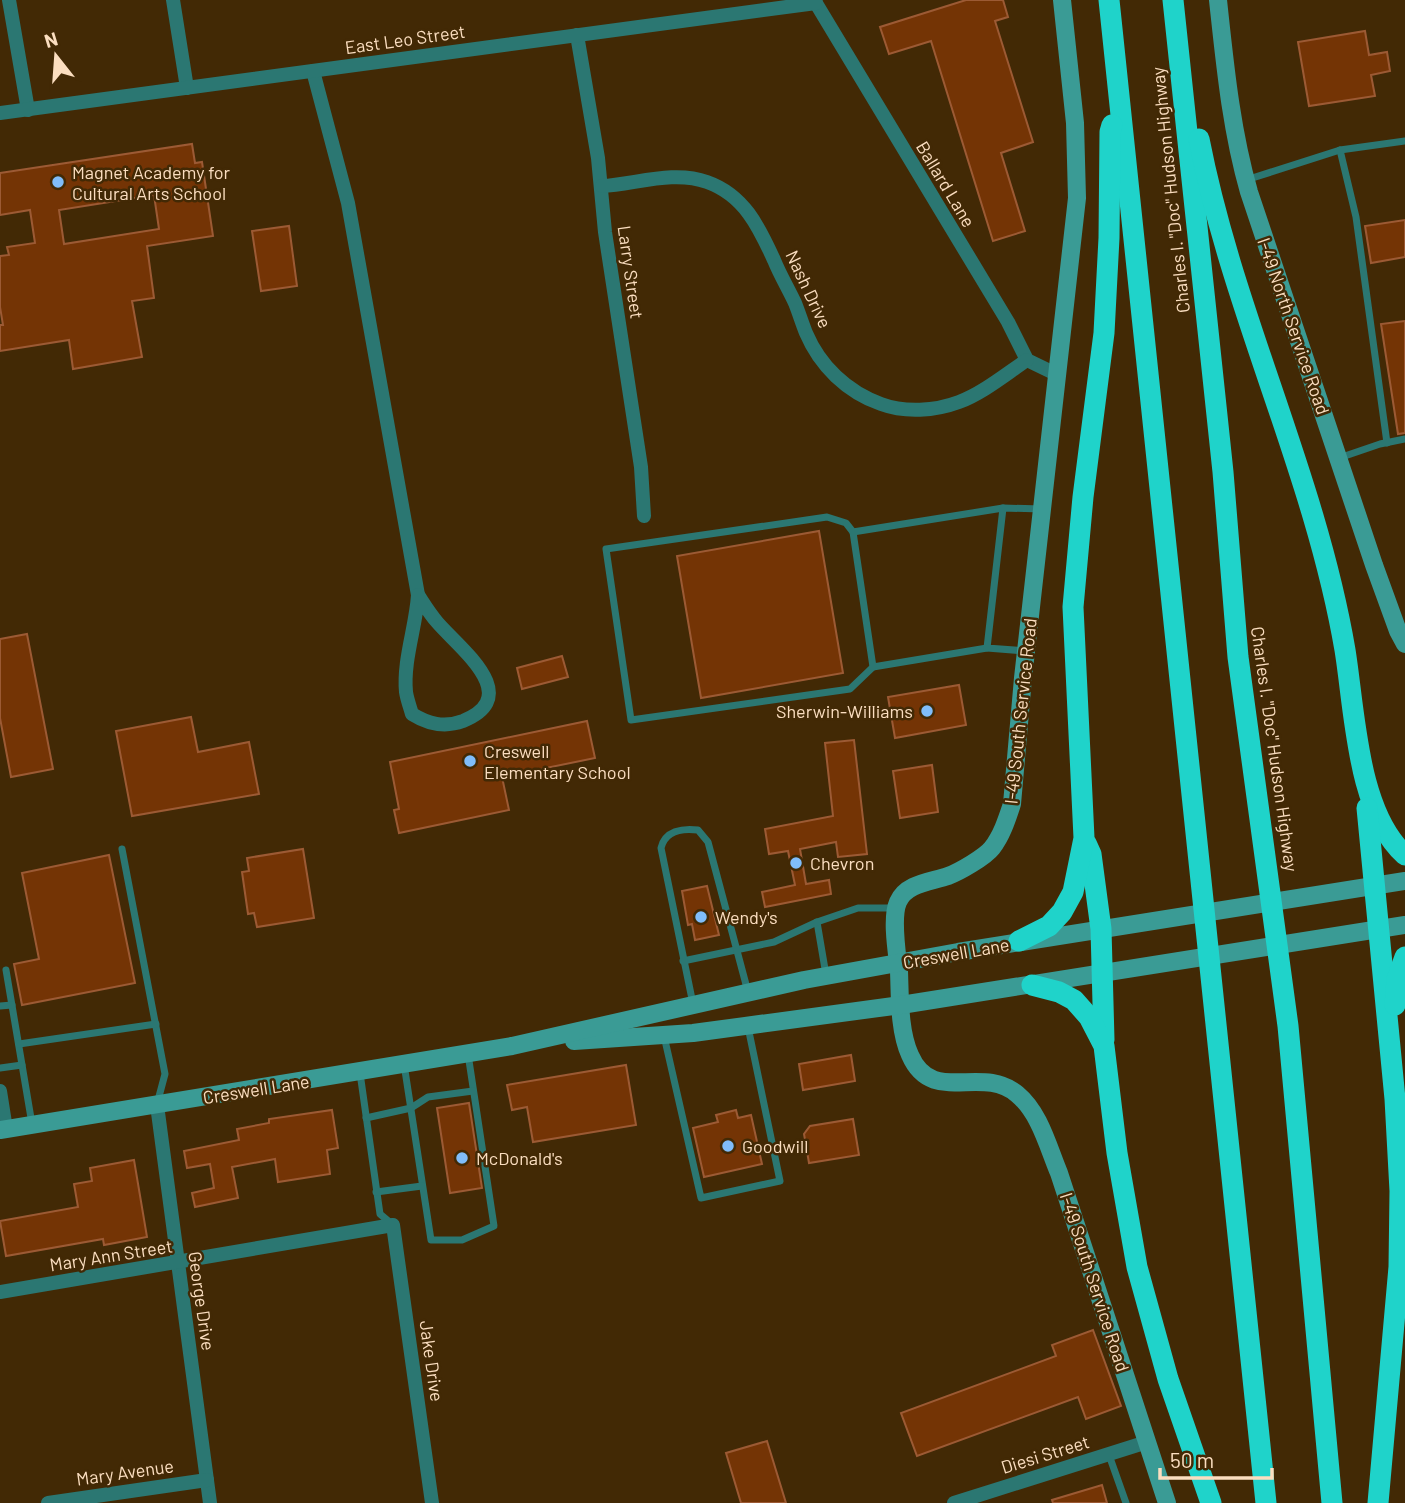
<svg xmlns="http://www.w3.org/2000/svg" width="1405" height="1503" font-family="Barlow,sans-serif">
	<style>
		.building { fill: #743405; stroke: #9c5a34; stroke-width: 2; fill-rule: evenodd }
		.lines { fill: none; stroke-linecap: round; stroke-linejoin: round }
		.lane { stroke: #2b7772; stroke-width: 7 }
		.street { stroke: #2b7772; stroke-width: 14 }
		.secondary { stroke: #3a9b95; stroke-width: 18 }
		.highway { stroke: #1fd3ca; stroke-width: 21 }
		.poi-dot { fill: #80bdfa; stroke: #422905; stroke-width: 2.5 }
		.labels { text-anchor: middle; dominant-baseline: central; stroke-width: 5; stroke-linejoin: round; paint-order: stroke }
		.street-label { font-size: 18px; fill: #fbdec0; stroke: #422905 }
		.poi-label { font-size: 18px; fill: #fbdec0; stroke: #422905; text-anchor: start }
	</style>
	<rect width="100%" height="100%" fill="#422905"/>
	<!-- building -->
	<g class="building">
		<polygon points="966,0 1003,0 1008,17 995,21 1033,142 1001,153 1025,231 993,241 931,41 889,54 880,27"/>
		<polygon points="1365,31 1369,55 1387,52 1390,71 1371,75 1375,96 1309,106 1298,42"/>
		<path d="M192 144 195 163 202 162 213 236 147 246 154 298 132 301 142 357 73 369 69 340 0 351V325H3L0 307V256L9 255 7 247 35 243 30 210 0 215V173ZM154 195 159 229 64 244 59 210Z"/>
		<polygon points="1405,220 1405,257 1371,263 1365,226"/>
		<polygon points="289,226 297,286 261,291 252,231"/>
		<polygon points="1405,321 1405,433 1398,434 1381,324"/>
		<polygon points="819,531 843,673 701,698 677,556"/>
		<polygon points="27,634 53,769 11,777 0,718 0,639"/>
		<polygon points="562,656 568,677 522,689 517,668"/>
		<polygon points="959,685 966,725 895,738 888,697"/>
		<polygon points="191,717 198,752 249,742 259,794 132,816 116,731"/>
		<polygon points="587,721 595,758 502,777 509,810 399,833 394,810 399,809 390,762"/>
		<polygon points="854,740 867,854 838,857 836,842 800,849 806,884 829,880 831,894 765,907 762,892 795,885 788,851 769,854 765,829 833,816 825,743"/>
		<polygon points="932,765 938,812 900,818 893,771"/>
		<polygon points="303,849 314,918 257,927 254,913 248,914 242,872 249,871 247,858"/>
		<polygon points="109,855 135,983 22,1005 14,964 39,959 22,873"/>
		<polygon points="707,886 719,935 695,940 692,924 688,925 682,891"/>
		<polygon points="851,1055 855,1081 803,1090 799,1064"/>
		<polygon points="626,1065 636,1125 533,1142 527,1107 512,1110 507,1085"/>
		<polygon points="469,1103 482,1188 450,1193 437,1108"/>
		<polygon points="332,1110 338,1148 327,1150 330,1174 278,1182 275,1159 232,1167 238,1198 195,1207 192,1193 214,1188 210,1164 187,1168 184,1151 239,1140 237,1129 269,1123 269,1119"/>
		<polygon points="736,1110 738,1118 751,1115 762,1164 704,1177 693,1128 718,1122 716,1115"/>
		<polygon points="853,1119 859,1155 809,1163 804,1134 810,1126"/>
		<polygon points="134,1160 147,1237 104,1245 103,1239 6,1256 0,1221 78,1207 74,1184 92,1181 90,1168"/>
		<polygon points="1093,1330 1121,1406 1086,1419 1078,1397 917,1456 901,1413 1056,1356 1052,1345"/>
		<polygon points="767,1441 786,1503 741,1503 726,1453"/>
		<polygon points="1102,1485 1107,1503 1053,1503 1052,1500"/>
	</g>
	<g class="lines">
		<!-- lane -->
		<g class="lane">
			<polyline points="1340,150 1356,217 1387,443"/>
			<polyline points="1246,180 1340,150 1405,141"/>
			<polyline points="1339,458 1380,444 1405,439"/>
			<polyline points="853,532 846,523 827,517 606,549 631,720 850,689 873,667"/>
			<polyline points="987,648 873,667 853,532 1003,508"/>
			<polyline points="1026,651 987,648 1003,508 1042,509"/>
			<polyline points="122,849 165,1074 157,1104"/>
			<polyline points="817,922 826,975"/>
			<polyline points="683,961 774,942 817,922 858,908 894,908"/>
			<polyline points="6,970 32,1124"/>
			<path d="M693 1004 661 848C665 831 682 828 698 830L708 842 748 992"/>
			<polyline points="0,1006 12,1005"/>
			<polyline points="664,1036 701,1198 780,1181 748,1027"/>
			<polyline points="19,1044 156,1024"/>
			<polyline points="404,1064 431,1240 462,1240 494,1226 468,1054"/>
			<polyline points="0,1068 22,1065"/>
			<polyline points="360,1073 380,1214 393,1225"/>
			<polyline points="366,1118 411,1108 428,1097 473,1091"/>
			<polyline points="376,1192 422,1186"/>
			<polyline points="1109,1455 1126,1503"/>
		</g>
		<!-- street -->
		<g class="street">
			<polyline points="9,0 28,110"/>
			<polyline points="173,0 187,88"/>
			<polyline points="814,0 1008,322 1027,360 1058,375"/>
			<polyline points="577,35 598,158 605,232 641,467 644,516"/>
			<polyline points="313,71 348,203 418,595"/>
			<polyline points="0,113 816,3"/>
			<path d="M602 186C636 184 674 170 707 182 744 195 759 227 774 260 780 275 788 288 795 303 799 313 802 323 806 333 820 366 847 392 881 404 905 413 935 411 959 402 983 393 1006 374 1027 360"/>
			<path d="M418 595C424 604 430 614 437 622 459 648 525 696 463 721 444 728 428 724 412 714 410 707 407 699 406 692 403 660 416 627 418 595Z"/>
			<polyline points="0,1091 6,1129"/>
			<polyline points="157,1105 210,1503"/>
			<polyline points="0,1292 393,1225 432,1503"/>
			<polyline points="48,1503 207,1480"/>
			<polyline points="954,1503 1147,1442"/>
		</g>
		<!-- secondary -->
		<g class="secondary">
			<path d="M1062 0 1075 123 1077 198 1023 678 1012 804C1007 819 1002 835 992 848 985 857 959 872 948 876 931 882 906 883 898 902 891 918 897 953 899 971 900 997 899 1031 910 1055 932 1106 981 1064 1017 1094 1040 1113 1048 1147 1059 1173L1167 1503"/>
			<path d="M1218 0C1225 65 1231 129 1249 192L1374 565 1398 631 1405 644"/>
			<polyline points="574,1041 693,1033 901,1005 1405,925"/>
			<polyline points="0,1130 512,1046 804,980 958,952 1405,881"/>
		</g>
		<!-- highway -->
		<g class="highway">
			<polyline points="1109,0 1266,1503"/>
			<polyline points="1173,0 1223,472 1238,657 1288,1026 1332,1503"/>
			<path d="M1199 139C1233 314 1315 474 1345 650 1355 712 1357 812 1405 855"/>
			<polyline points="1367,808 1395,1099 1400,1191 1399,1267 1378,1503"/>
			<polyline points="1086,843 1091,854 1101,929 1104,1040"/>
			<polyline points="1019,941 1049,926 1062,912 1073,892 1084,838 1073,607 1083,497 1104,333 1109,238 1110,132 1112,125"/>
			<polyline points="1032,985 1059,992 1074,1000 1089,1017 1104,1046 1117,1153 1137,1267 1168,1379 1211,1503"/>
			<polyline points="1395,1005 1397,979 1405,957"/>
		</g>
	</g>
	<!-- markers -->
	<g class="poi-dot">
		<circle cx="58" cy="182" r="7"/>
		<circle cx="927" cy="711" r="7"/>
		<circle cx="470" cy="761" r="7"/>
		<circle cx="796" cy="863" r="7"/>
		<circle cx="701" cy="917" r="7"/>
		<circle cx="728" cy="1146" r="7"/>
		<circle cx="462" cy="1158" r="7"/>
	</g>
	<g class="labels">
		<!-- street labels -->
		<g class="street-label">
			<text transform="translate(405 39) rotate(-8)">East Leo Street</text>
			<text transform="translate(946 184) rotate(59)">Ballard Lane</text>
			<text transform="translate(1170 190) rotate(-96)">Charles I. "Doc" Hudson Highway</text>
			<text transform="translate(631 272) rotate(82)">Larry Street</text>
			<text transform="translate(809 289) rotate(65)">Nash Drive</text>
			<text transform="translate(1294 326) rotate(71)">I-49 North Service Road</text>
			<text transform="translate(1020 711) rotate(-84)">I-49 South Service Road</text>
			<text transform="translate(1275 749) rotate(82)">Charles I. "Doc" Hudson Highway</text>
			<text transform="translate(956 953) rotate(-10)">Creswell Lane</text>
			<text transform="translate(256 1089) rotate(-9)">Creswell Lane</text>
			<text transform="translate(111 1255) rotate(-9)">Mary Ann Street</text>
			<text transform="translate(1095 1282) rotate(72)">I-49 South Service Road</text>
			<text transform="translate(202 1301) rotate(82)">George Drive</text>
			<text transform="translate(432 1361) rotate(82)">Jake Drive</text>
			<text transform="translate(1045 1454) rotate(-17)">Diesi Street</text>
			<text transform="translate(125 1472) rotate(-8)">Mary Avenue</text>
		</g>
		<!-- poi labels -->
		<g class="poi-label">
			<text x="72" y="172">Magnet Academy for<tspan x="72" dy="21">Cultural Arts School</tspan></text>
			<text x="913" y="711" text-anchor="end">Sherwin-Williams</text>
			<text x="484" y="751">Creswell<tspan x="484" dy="21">Elementary School</tspan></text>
			<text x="810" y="863">Chevron</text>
			<text x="715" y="917">Wendy's</text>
			<text x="742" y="1146">Goodwill</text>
			<text x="476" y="1158">McDonald's</text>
		</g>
	</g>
	<!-- north arrow -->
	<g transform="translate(56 56) rotate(343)" stroke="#422905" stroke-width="5" paint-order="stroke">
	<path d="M0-5L12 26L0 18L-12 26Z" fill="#fbdec0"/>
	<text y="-10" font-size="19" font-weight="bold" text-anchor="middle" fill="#fbdec0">N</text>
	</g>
	<!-- scale -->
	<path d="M1160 1468v10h112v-10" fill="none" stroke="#fbdec0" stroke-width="3.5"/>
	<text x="1170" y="1468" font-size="21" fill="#fbdec0" stroke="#422905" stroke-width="5" paint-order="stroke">50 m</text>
</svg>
